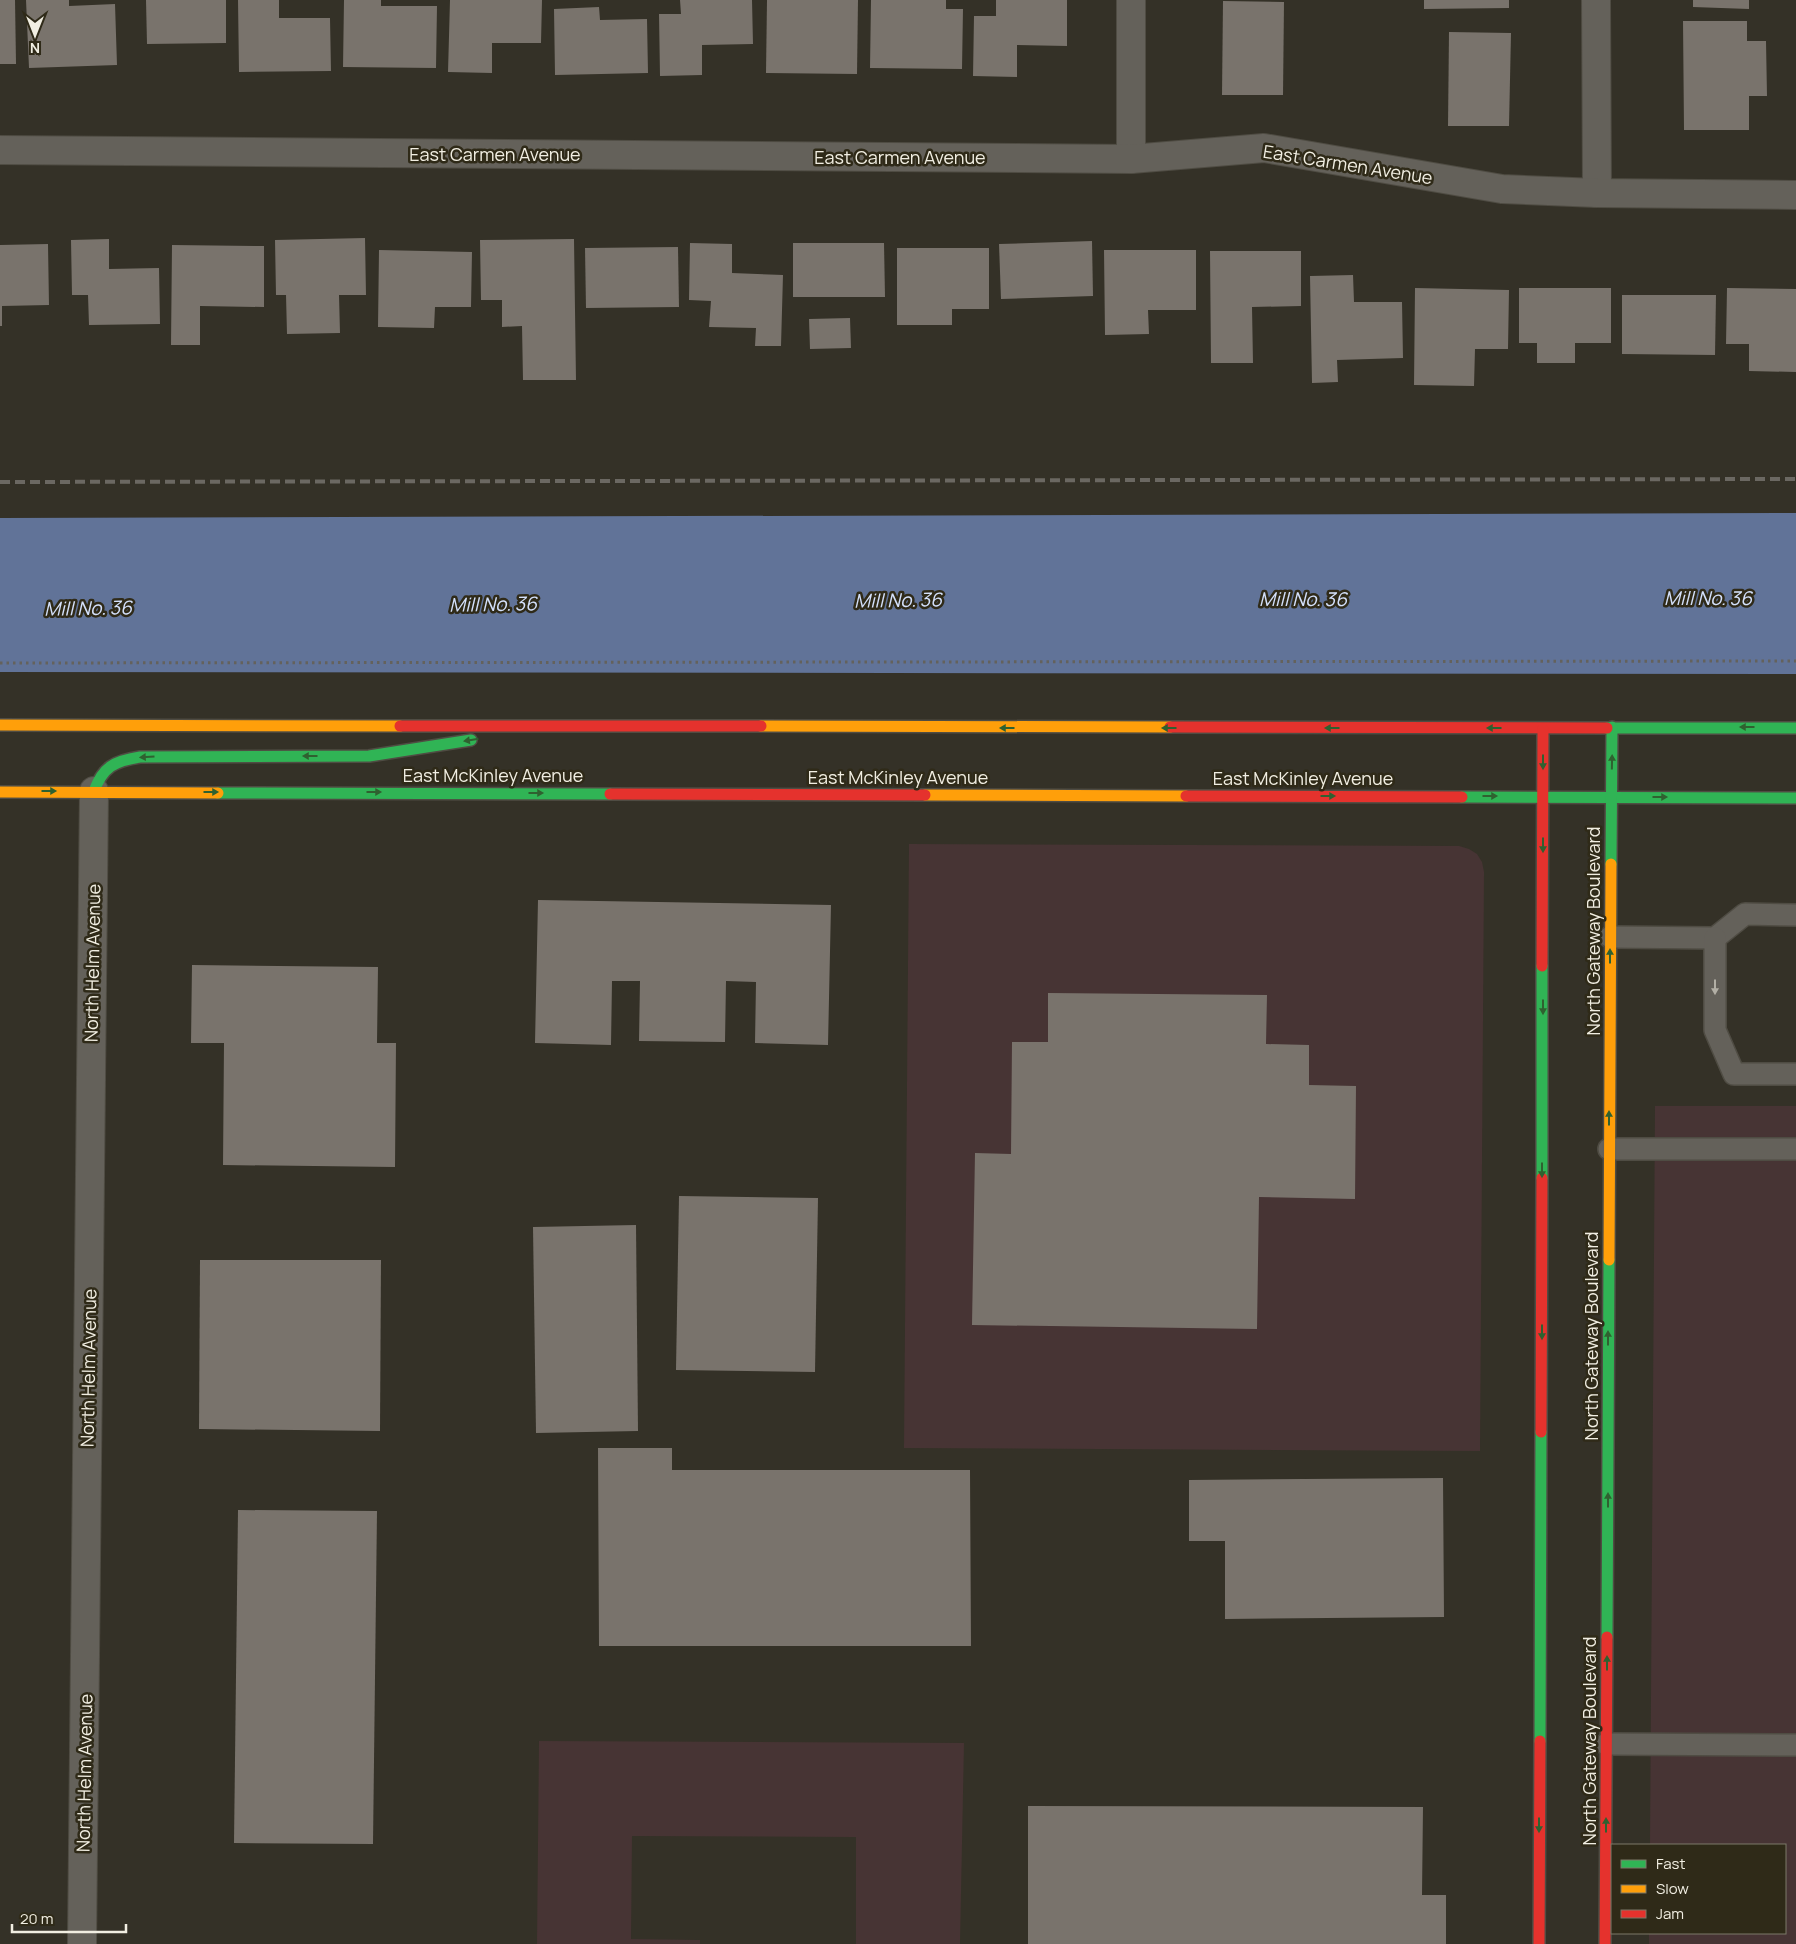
<svg xmlns="http://www.w3.org/2000/svg" width="1796" height="1944" font-family="Manrope,sans-serif">
	<style>
		.commercial { fill: #473434 }
		.water { fill: #617398 }
		.building { fill: #79736c }
		.lines { fill: none; stroke-linecap: round; stroke-linejoin: round }
		.lane-casing { stroke: #4f4c43; stroke-width: 24 }
		.street-casing { stroke: #4f4c43; stroke-width: 30 }
		.fast-casing { stroke: #4f4c43; stroke-width: 14 }
		.slow-casing { stroke: #4f4c43; stroke-width: 14 }
		.jam-casing { stroke: #4f4c43; stroke-width: 14 }
		.path { stroke: #64625c; stroke-width: 3; stroke-dasharray: 2.5 4; stroke-linecap: butt }
		.lane { stroke: #64615a; stroke-width: 21 }
		.street { stroke: #64615a; stroke-width: 28 }
		.fast { stroke: #30b455; stroke-width: 11 }
		.slow { stroke: #ff9f0a; stroke-width: 11 }
		.jam { stroke: #e5322d; stroke-width: 11 }
		.rail { stroke: #6b6862; stroke-width: 4; stroke-dasharray: 10 5; stroke-linecap: butt }
		.oneway { fill: #2f6130 }
		.oneway2 { fill: #b2afa5 }
		.labels { text-anchor: middle; dominant-baseline: central; stroke-width: 5; stroke-linejoin: round; paint-order: stroke }
		.street-label { font-size: 18px; fill: #f1eee2; stroke: #2f2a18 }
		.water-label { font-size: 19px; font-style: italic; fill: #d4e1fc; stroke: #2f2a18 }
	</style>
	<rect width="100%" height="100%" fill="#343127"/>
	<!-- commercial -->
	<g class="commercial">
		<polygon points="909,844 1459,846 1469,849 1477,854 1482,862 1484,872 1480,1451 904,1448"/>
		<polygon points="1655,1106 1796,1106 1796,1944 1649,1944 1649,1933 1785,1933 1785,1845 1650,1845"/>
		<polygon points="539,1741 964,1743 960,1944 856,1944 856,1837 632,1836 631,1939 700,1940 700,1944 537,1944"/>
	</g>
	<!-- water -->
	<polygon class="water" points="1796,513 1796,674 0,672 0,518"/>
	<!-- building -->
	<g class="building">
		<polygon points="0,0 15,0 16,64 0,64"/>
		<polygon points="26,0 69,0 69,6 115,4 117,65 29,68"/>
		<polygon points="146,0 226,0 226,43 147,44"/>
		<polygon points="238,0 279,0 279,18 330,18 331,71 239,72"/>
		<polygon points="344,0 381,0 381,6 437,6 436,68 343,67"/>
		<polygon points="450,0 542,0 541,43 492,43 492,73 448,72"/>
		<polygon points="680,0 752,0 753,44 702,45 702,75 660,76 659,14 681,14"/>
		<polygon points="767,0 858,0 857,74 766,73"/>
		<polygon points="871,0 946,0 946,9 963,9 962,69 870,68"/>
		<polygon points="996,0 1067,0 1067,46 1017,45 1017,77 973,76 974,16 996,16"/>
		<polygon points="1424,0 1509,0 1509,8 1424,9"/>
		<polygon points="1693,0 1749,0 1749,9 1693,7"/>
		<polygon points="1223,1 1284,2 1283,95 1222,95"/>
		<polygon points="599,7 600,20 647,19 648,73 555,75 554,9"/>
		<polygon points="1683,21 1747,21 1747,41 1766,41 1767,96 1749,96 1749,130 1684,130"/>
		<polygon points="1449,32 1511,33 1509,126 1448,126"/>
		<polygon points="365,238 366,295 339,295 340,333 287,334 286,295 276,295 275,240"/>
		<polygon points="109,239 109,269 159,268 160,324 89,325 88,295 72,295 71,240"/>
		<polygon points="574,239 576,380 523,380 522,326 502,327 502,300 481,300 480,240"/>
		<polygon points="1092,241 1093,296 1001,299 999,244"/>
		<polygon points="690,243 732,244 732,273 783,275 781,346 755,346 756,328 709,327 711,301 689,300"/>
		<polygon points="793,243 884,243 885,297 793,297"/>
		<polygon points="48,244 49,305 2,306 2,326 0,326 0,245"/>
		<polygon points="172,245 264,246 264,307 200,306 200,345 171,345"/>
		<polygon points="678,247 679,307 586,308 585,248"/>
		<polygon points="897,248 989,248 989,309 952,309 952,325 897,325"/>
		<polygon points="379,250 472,252 471,307 435,307 434,328 378,327"/>
		<polygon points="1104,250 1196,250 1196,310 1148,310 1149,334 1105,335"/>
		<polygon points="1210,251 1301,251 1301,306 1252,307 1253,363 1211,363"/>
		<polygon points="1353,275 1354,302 1402,302 1403,358 1337,360 1338,382 1312,383 1310,276"/>
		<polygon points="1415,288 1509,290 1508,349 1475,349 1474,386 1414,385"/>
		<polygon points="1519,288 1611,288 1611,343 1575,343 1575,363 1537,363 1537,343 1519,343"/>
		<polygon points="1727,288 1796,289 1796,372 1749,371 1749,344 1726,344"/>
		<polygon points="1622,295 1716,295 1715,355 1622,354"/>
		<polygon points="850,318 851,348 810,349 809,319"/>
		<polygon points="538,900 831,905 828,1045 755,1043 756,982 726,981 725,1042 639,1041 640,981 612,981 611,1045 535,1043"/>
		<polygon points="192,965 378,967 377,1043 396,1043 395,1167 223,1165 224,1043 191,1043"/>
		<polygon points="1048,993 1267,995 1266,1044 1309,1045 1309,1085 1356,1086 1355,1199 1259,1197 1257,1329 972,1325 975,1153 1011,1154 1012,1042 1048,1042"/>
		<polygon points="679,1196 818,1198 815,1372 676,1370"/>
		<polygon points="636,1225 638,1431 536,1433 533,1227"/>
		<polygon points="200,1260 381,1260 380,1431 199,1429"/>
		<polygon points="598,1448 672,1448 672,1470 970,1470 971,1646 599,1646"/>
		<polygon points="1443,1478 1444,1617 1225,1619 1225,1541 1189,1541 1189,1480"/>
		<polygon points="238,1510 377,1511 373,1844 234,1843"/>
		<polygon points="1028,1806 1423,1807 1422,1895 1446,1895 1446,1944 1028,1944"/>
	</g>
	<g class="lines">
		<defs>
			<g id="lane">
				<polyline points="1610,937 1715,938 1745,914 1796,915"/>
				<polyline points="1715,938 1715,1030 1734,1074 1796,1074"/>
				<polyline points="1609,1149 1796,1149"/>
				<polyline points="1606,1744 1796,1745"/>
			</g>
			<g id="street">
				<polyline points="1131,0 1131,159"/>
				<polyline points="1596,0 1597,193"/>
				<polyline points="0,150 1131,159 1264,148 1502,189 1597,193 1796,195"/>
				<polyline points="82,1944 94,791"/>
			</g>
			<g id="fast">
				<polyline points="1607,728 1796,728"/>
				<path d="M94 791C103 767 114 761 140 757L369 756 471 740"/>
				<polyline points="218,793 610,794"/>
				<polyline points="1462,797 1796,798"/>
				<polyline points="1611,864 1612,727"/>
				<polyline points="1542,1178 1542,966"/>
				<polyline points="1607,1637 1609,1260"/>
				<polyline points="1540,1741 1541,1432"/>
			</g>
			<g id="slow">
				<polyline points="0,725 400,726"/>
				<polyline points="761,726 1170,727"/>
				<polyline points="0,792 218,793"/>
				<polyline points="925,795 1186,796"/>
				<polyline points="1609,1260 1611,864"/>
			</g>
			<g id="jam">
				<polyline points="400,726 761,726"/>
				<polyline points="1170,727 1607,728"/>
				<polyline points="610,794 925,795"/>
				<polyline points="1186,796 1462,797"/>
				<polyline points="1542,966 1543,729"/>
				<polyline points="1541,1432 1542,1178"/>
				<polyline points="1539,1944 1540,1741"/>
				<polyline points="1605,1944 1607,1637"/>
			</g>
		</defs>
		<!-- lane casing -->
		<use href="#lane" class="lane-casing"/>
		<!-- street casing -->
		<use href="#street" class="street-casing"/>
		<!-- fast casing -->
		<use href="#fast" class="fast-casing"/>
		<!-- slow casing -->
		<use href="#slow" class="slow-casing"/>
		<!-- jam casing -->
		<use href="#jam" class="jam-casing"/>
		<!-- path -->
		<polyline class="path" points="0,663 1796,661"/>
		<!-- lane -->
		<use href="#lane" class="lane"/>
		<!-- street -->
		<use href="#street" class="street"/>
		<!-- fast -->
		<use href="#fast" class="fast"/>
		<!-- slow -->
		<use href="#slow" class="slow"/>
		<!-- jam -->
		<use href="#jam" class="jam"/>
		<!-- rail -->
		<polyline class="rail" points="0,482 1796,479"/>
	</g>
	<!-- one-way arrows -->
	<defs><path id="oneway-solid" d="M-6-.8H1V-3.2L6.5 0L1 3.2V.8H-6Z" transform="scale(1.25)"/></defs>
	<g class="oneway">
		<use href="#oneway-solid" transform="translate(1747 727) rotate(-180)"/>
		<use href="#oneway-solid" transform="translate(1007 728) rotate(-180)"/>
		<use href="#oneway-solid" transform="translate(1169 728) rotate(-180)"/>
		<use href="#oneway-solid" transform="translate(1332 728) rotate(-180)"/>
		<use href="#oneway-solid" transform="translate(1494 728) rotate(-180)"/>
		<use href="#oneway-solid" transform="translate(471 740) rotate(171)"/>
		<use href="#oneway-solid" transform="translate(310 756) rotate(180)"/>
		<use href="#oneway-solid" transform="translate(147 757) rotate(177)"/>
		<use href="#oneway-solid" transform="translate(1543 762) rotate(90)"/>
		<use href="#oneway-solid" transform="translate(1612 762) rotate(-89)"/>
		<use href="#oneway-solid" transform="translate(49 791)"/>
		<use href="#oneway-solid" transform="translate(211 792)"/>
		<use href="#oneway-solid" transform="translate(374 792)"/>
		<use href="#oneway-solid" transform="translate(536 793)"/>
		<use href="#oneway-solid" transform="translate(1328 796)"/>
		<use href="#oneway-solid" transform="translate(1490 796)"/>
		<use href="#oneway-solid" transform="translate(1660 797)"/>
		<use href="#oneway-solid" transform="translate(1543 845) rotate(90)"/>
		<use href="#oneway-solid" transform="translate(1610 956) rotate(-90)"/>
		<use href="#oneway-solid" transform="translate(1543 1007) rotate(90)"/>
		<use href="#oneway-solid" transform="translate(1609 1118) rotate(-90)"/>
		<use href="#oneway-solid" transform="translate(1542 1170) rotate(90)"/>
		<use href="#oneway-solid" transform="translate(1542 1332) rotate(90)"/>
		<use href="#oneway-solid" transform="translate(1608 1338) rotate(-90)"/>
		<use href="#oneway-solid" transform="translate(1608 1500) rotate(-90)"/>
		<use href="#oneway-solid" transform="translate(1607 1663) rotate(-90)"/>
		<use href="#oneway-solid" transform="translate(1539 1825) rotate(90)"/>
		<use href="#oneway-solid" transform="translate(1606 1825) rotate(-90)"/>
	</g>
	<use class="oneway2" href="#oneway-solid" transform="translate(1715 987) rotate(90)"/>
	<g class="labels">
		<!-- street labels -->
		<g class="street-label">
			<text x="495" y="154">East Carmen Avenue</text>
			<text x="900" y="157">East Carmen Avenue</text>
			<text transform="translate(1348 164) rotate(9)">East Carmen Avenue</text>
			<text x="493" y="775">East McKinley Avenue</text>
			<text x="898" y="777">East McKinley Avenue</text>
			<text x="1303" y="778">East McKinley Avenue</text>
			<text transform="translate(1593 931) rotate(-90)">North Gateway Boulevard</text>
			<text transform="translate(92 963) rotate(-89)">North Helm Avenue</text>
			<text transform="translate(1591 1336) rotate(-90)">North Gateway Boulevard</text>
			<text transform="translate(88 1368) rotate(-89)">North Helm Avenue</text>
			<text transform="translate(1589 1741) rotate(-90)">North Gateway Boulevard</text>
			<text transform="translate(84 1773) rotate(-89)">North Helm Avenue</text>
		</g>
		<!-- water labels -->
		<g class="water-label">
			<text x="1708" y="598">Mill No. 36</text>
			<text x="1303" y="599">Mill No. 36</text>
			<text transform="translate(898 600) rotate(-1)">Mill No. 36</text>
			<text transform="translate(493 604) rotate(-1)">Mill No. 36</text>
			<text transform="translate(88 608) rotate(-1)">Mill No. 36</text>
		</g>
	</g>
	<!-- legend -->
	<rect x="1611" y="1844" width="175" height="90" fill="#2f2a18" stroke="#7d7869"/>
	<rect x="1621" y="1860" width="25" height="8" fill="#30b455" stroke="#7d7869"/>
	<text x="1656" y="1869" font-size="15" fill="#f1eee2">Fast</text>
	<rect x="1621" y="1885" width="25" height="8" fill="#ff9f0a" stroke="#7d7869"/>
	<text x="1656" y="1894" font-size="15" fill="#f1eee2">Slow</text>
	<rect x="1621" y="1910" width="25" height="8" fill="#e5322d" stroke="#7d7869"/>
	<text x="1656" y="1919" font-size="15" fill="#f1eee2">Jam</text>
	<!-- north arrow -->
	<g transform="translate(35 35) rotate(180)" stroke="#2f2a18" stroke-width="4" paint-order="stroke">
	<path d="M0-4L9 19L0 12L-9 19Z" fill="#f1eee2"/>
	<text y="-8" font-size="14" font-weight="bold" text-anchor="middle" fill="#f1eee2">N</text>
	</g>
	<!-- scale -->
	<path d="M12 1924v8h114v-8" fill="none" stroke="#f1eee2" stroke-width="2.5"/>
	<text x="20" y="1924" font-size="15" fill="#f1eee2" stroke="#2f2a18" stroke-width="4" paint-order="stroke">20 m</text>
</svg>
